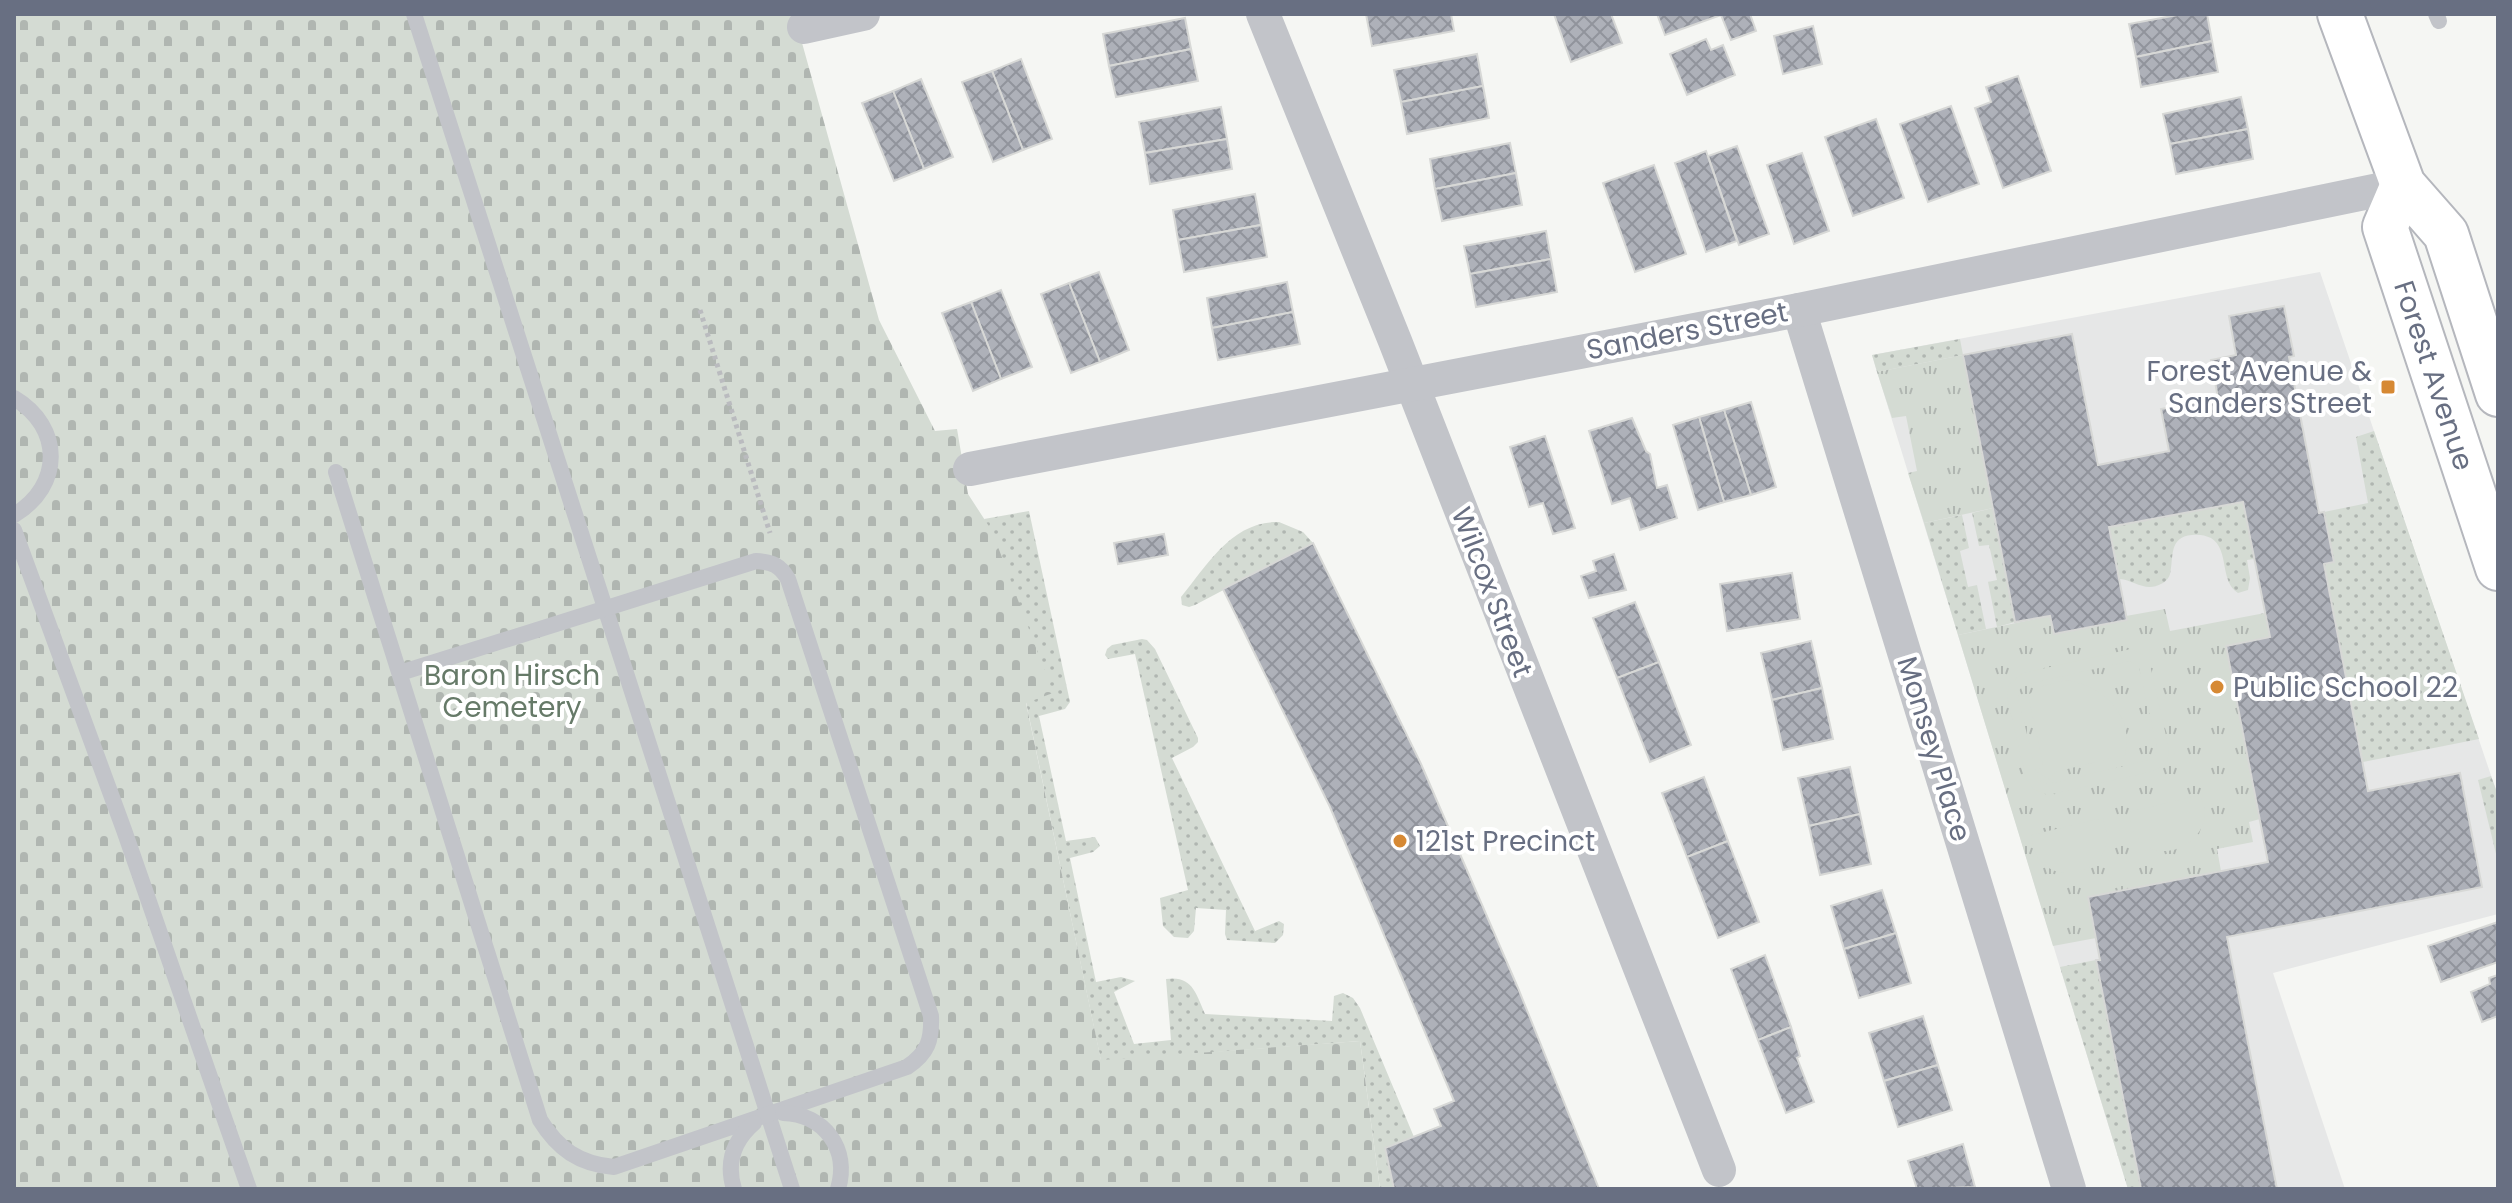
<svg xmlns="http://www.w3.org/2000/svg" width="2512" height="1203" font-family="Poppins,sans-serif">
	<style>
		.built { fill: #e6e7e7 }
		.grass { fill: url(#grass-dots) }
		.cemetery { fill: url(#cemetery-stones) }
		.park { fill: url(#park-tufts) }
		.garden { fill: #d4dbd3; fill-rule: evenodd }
		.building { fill: url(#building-cross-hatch); stroke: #d7d8d6; stroke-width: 2 }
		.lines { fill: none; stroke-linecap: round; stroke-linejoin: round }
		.secondary-casing { stroke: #b5b7bd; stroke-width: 48 }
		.path { stroke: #babbbf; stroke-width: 5; stroke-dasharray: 4 4; stroke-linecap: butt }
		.service { stroke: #c2c4c9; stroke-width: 16 }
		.minor { stroke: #c2c4c9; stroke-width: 34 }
		.secondary { stroke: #fff; stroke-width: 44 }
		.poi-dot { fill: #d68934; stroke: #fff; stroke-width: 3 }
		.labels { text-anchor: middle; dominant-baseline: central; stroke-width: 8; stroke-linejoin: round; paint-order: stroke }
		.street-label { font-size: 28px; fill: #686f82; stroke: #fff }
		.poi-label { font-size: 28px; fill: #686f82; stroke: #fff; text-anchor: start }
		.park-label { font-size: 28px; fill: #667a68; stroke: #fff }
	</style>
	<defs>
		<pattern id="grass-dots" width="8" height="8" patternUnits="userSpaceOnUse" patternTransform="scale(2)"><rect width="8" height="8" fill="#d4dbd3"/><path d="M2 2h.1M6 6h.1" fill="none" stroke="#b0b6b1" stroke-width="1.8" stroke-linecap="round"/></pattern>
		<pattern id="cemetery-stones" width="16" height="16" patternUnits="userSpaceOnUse" patternTransform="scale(2)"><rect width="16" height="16" fill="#d4dbd3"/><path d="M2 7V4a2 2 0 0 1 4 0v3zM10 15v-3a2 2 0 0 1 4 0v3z" fill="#b0b6b1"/></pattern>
		<pattern id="park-tufts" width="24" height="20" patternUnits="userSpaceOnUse" patternTransform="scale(2)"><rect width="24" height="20" fill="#d4dbd3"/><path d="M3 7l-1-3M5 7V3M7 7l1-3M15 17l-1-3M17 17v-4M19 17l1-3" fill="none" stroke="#b0b6b1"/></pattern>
		<pattern id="building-cross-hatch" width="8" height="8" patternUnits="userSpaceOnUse" patternTransform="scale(2)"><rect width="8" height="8" fill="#aeb1b9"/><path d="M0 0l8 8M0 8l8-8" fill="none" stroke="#91949c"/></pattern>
	</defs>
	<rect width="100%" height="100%" fill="#f5f6f3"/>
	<!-- built -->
	<polygon class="built" points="2320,272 2498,796 2498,914 2273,973 2345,1189 2128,1189 1872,355"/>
	<!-- grass -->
	<g class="grass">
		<polygon points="1960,339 1963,355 1877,372 1872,355"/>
		<polygon points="2374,431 2479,739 2363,762 2324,564 2334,561 2324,512 2368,503 2356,437"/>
		<path d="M2243 502 2254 559 2247 560 2250 578 2248 590 2238 593C2219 581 2230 550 2211 538 2205 535 2198 534 2192 535 2168 537 2174 558 2170 574 2168 581 2162 584 2156 586 2143 590 2132 580 2120 579L2109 527Z"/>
		<polygon points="1993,508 2015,622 1997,627 1988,582 1997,580 1989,545 1979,546 1972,513"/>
		<path d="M1029 511 1070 702 1065 709 1039 716 1066 841 1095 837 1100 846 1093 852 1070 858 1096 982 1121 977 1135 981 1114 992 1134 1044 1171 1040 1166 979C1192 975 1196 993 1205 1014L1332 1021 1334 996 1343 993 1353 998 1360 1008 1414 1137 1394 1189H1380L1360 1041 1101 1061 1026 702 1052 693 984 519Z"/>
		<polygon points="1962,515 1969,548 1960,551 1968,587 1977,585 1986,629 1958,635 1924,523"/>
		<path d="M1279 522 1303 532 1313 543 1195 605 1189 607 1182 605 1181 597C1208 564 1232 521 1279 522Z"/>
		<polygon points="1142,639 1147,640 1155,649 1198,738 1198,742 1193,747 1172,758 1255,931 1279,921 1284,924 1283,935 1275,943 1227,940 1225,934 1226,910 1196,908 1194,931 1188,938 1174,937 1163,926 1160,898 1188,890 1135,654 1108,659 1105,655 1107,649 1112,645"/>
		<polygon points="2491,776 2498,795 2498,862 2478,780"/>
		<polygon points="2096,960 2141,1189 2128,1189 2060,967"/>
	</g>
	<!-- cemetery -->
	<polygon class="cemetery" points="14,14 794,14 879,320 935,431 957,429 968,494 992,531 1053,693 1026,703 1101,1060 1360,1041 1380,1189 14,1189"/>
	<!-- park -->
	<g class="park">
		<polygon points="1963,355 1993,508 1924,523 1908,473 1917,471 1906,416 1892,418 1877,372"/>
		<polygon points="2165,609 2170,631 2265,613 2270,637 2226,647 2260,819 2249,822 2253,842 2217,849 2221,871 2096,938 2053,946 1958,635 2050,616 2054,634 2126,620 2126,616"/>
	</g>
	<!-- garden -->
	<g class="garden">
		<path d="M2131 649 2145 656 2150 665 2169 749C2169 762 2162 768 2150 772L2048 795 2033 789 2026 778 2007 697 2009 684 2023 673ZM2130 661 2139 668 2157 747 2156 755 2149 760 2048 784 2041 782 2037 776 2018 697 2020 689 2029 684Z"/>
		<path d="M2065 680C2103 685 2135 715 2125 755L2055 772 2050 780 2037 772 2043 764 2028 695 2040 687Z"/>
		<path d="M2200 795C2202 800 2205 807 2205 813 2205 841 2168 862 2145 845 2134 837 2131 825 2128 812Z"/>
		<path d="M2103 818C2104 823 2107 831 2107 836 2107 872 2059 886 2039 859 2034 852 2032 843 2031 835Z"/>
	</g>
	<!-- building -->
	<g class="building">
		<polygon points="1366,14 1451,14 1454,31 1372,46"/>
		<polygon points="1554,14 1611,14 1622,43 1571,62"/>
		<polygon points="1657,14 1750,14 1756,31 1731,40 1721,15 1665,35"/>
		<polygon points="2183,14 2207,14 2212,41 2136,57 2129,24"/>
		<polygon points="1185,18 1191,49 1109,66 1103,34"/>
		<polygon points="1813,26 1822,64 1783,74 1774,36"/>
		<polygon points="1706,39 1711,50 1723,45 1735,75 1687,95 1670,54"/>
		<polygon points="2212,41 2218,72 2141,87 2136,57"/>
		<polygon points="1191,49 1198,81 1116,97 1109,66"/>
		<polygon points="1477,54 1483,86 1401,102 1394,70"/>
		<polygon points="1021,59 1052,139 1023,150 992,71"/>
		<polygon points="992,71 1023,150 993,162 962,82"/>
		<polygon points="2018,76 2051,171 2003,188 1975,108 1991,102 1986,87"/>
		<polygon points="921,79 953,157 924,169 893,91"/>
		<polygon points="1483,86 1489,118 1407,134 1401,102"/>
		<polygon points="893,91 924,169 894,181 862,103"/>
		<polygon points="2241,97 2248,129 2170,144 2163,114"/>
		<polygon points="1951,106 1979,184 1928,202 1900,124"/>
		<polygon points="1221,107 1227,139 1145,153 1139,122"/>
		<polygon points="1876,119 1904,198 1853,216 1825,137"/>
		<polygon points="2248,129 2253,159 2176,174 2170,144"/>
		<polygon points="1227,139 1232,169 1150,184 1145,153"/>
		<polygon points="1510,143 1516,173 1435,189 1430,159"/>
		<polygon points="1737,146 1769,234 1739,245 1708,156"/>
		<polygon points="1706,151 1737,241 1706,252 1675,163"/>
		<polygon points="1802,153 1829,231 1794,244 1767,165"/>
		<polygon points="1654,165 1686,254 1635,272 1603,183"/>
		<polygon points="1516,173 1522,205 1442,221 1435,189"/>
		<polygon points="1255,194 1261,225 1178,240 1173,210"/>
		<polygon points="1261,225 1267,257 1184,272 1178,240"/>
		<polygon points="1546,231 1551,259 1470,274 1464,246"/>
		<polygon points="1551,259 1557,292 1476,307 1470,274"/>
		<polygon points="1099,272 1129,350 1100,362 1069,283"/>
		<polygon points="1287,282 1293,312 1212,328 1207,298"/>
		<polygon points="1069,283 1100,362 1071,373 1041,294"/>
		<polygon points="1001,290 1032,367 1001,379 971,302"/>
		<polygon points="971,302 1001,379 973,391 942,313"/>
		<polygon points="2284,306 2294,356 2289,357 2319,513 2324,512 2334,562 2324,564 2368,791 2460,773 2482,887 2227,937 2277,1189 2141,1189 2096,960 2100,960 2088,897 2268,862 2226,646 2270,637 2243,502 2109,527 2127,620 2054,634 2050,616 2015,622 1963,355 2072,334 2098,465 2169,451 2161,409 2218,398 2211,360 2236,355 2229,316"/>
		<polygon points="1293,312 1300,344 1218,360 1212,328"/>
		<polygon points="1751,402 1776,487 1751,495 1724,410"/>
		<polygon points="1724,410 1751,495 1724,502 1699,417"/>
		<polygon points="1699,417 1724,502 1698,510 1673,425"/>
		<polygon points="1632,418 1646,451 1650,454 1657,488 1667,485 1677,518 1640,530 1630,498 1612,504 1589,431"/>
		<polygon points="1545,436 1575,528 1553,534 1543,503 1529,507 1510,447"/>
		<polygon points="1164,534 1168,555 1118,564 1114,543"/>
		<polygon points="1313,543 1421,764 1518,988 1599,1189 1394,1189 1385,1148 1441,1126 1434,1109 1454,1101 1330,807 1223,589"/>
		<polygon points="1614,554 1626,590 1589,598 1581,576 1596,571 1593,561"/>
		<polygon points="1792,573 1800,619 1727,631 1720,584"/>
		<polygon points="1635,602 1659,662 1617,678 1593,618"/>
		<polygon points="1811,641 1822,688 1772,700 1761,653"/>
		<polygon points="1659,662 1691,745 1650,762 1617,678"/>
		<polygon points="1822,688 1833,739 1783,750 1772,700"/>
		<polygon points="1850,767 1860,814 1809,826 1798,778"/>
		<polygon points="1704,777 1728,841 1687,857 1662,793"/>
		<polygon points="1860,814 1871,864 1820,875 1809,826"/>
		<polygon points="1728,841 1759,922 1718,938 1687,857"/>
		<polygon points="1882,890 1896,933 1844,949 1831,906"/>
		<polygon points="2498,922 2498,962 2441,982 2428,946"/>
		<polygon points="1896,933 1911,983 1859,998 1844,949"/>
		<polygon points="1765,955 1791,1027 1758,1040 1731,969"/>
		<polygon points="2498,975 2498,1016 2482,1022 2471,992 2490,984 2489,978"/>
		<polygon points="1923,1016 1938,1065 1884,1081 1869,1033"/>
		<polygon points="1791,1027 1800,1056 1797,1058 1814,1102 1786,1113 1758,1040"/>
		<polygon points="1938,1065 1952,1110 1898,1127 1884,1081"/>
		<polygon points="1963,1144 1975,1187 1917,1189 1908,1161"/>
	</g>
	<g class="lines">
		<defs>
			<g id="secondary">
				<polyline points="2340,14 2403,185 2446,234 2498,394"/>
				<path id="s1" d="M2403 185 2385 227 2498 568"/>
			</g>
		</defs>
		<!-- secondary casing -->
		<use href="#secondary" class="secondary-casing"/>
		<!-- path -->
		<polyline class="path" points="700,310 770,533"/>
		<!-- service -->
		<g class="service">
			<polyline points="414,14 792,1189"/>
			<polyline points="2436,14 2439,21"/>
			<path d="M14 398C63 427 63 486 14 515"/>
			<path d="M336 472 540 1120C558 1149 579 1164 614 1167L907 1067C928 1053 932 1040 931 1016L788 579C780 565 772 562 756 561L400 673"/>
			<polyline points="14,530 124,830 249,1189"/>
			<path d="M783 1113C824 1114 850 1149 838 1189"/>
			<path d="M734 1189C726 1163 733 1141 754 1123"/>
		</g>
		<!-- minor -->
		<g class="minor">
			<polyline points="1263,14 1395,341 1719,1170"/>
			<polyline points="804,27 863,14"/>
			<polyline points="1799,310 2069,1189"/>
			<polyline points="970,469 1799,310 2403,185"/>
		</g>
		<!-- secondary -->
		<use href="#secondary" class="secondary"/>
	</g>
	<!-- markers -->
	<g class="poi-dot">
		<rect x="2380" y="379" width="16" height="16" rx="4"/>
		<circle cx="2217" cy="687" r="8"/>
		<circle cx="1400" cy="841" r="8"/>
	</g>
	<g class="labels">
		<!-- street labels -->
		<g class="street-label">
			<text transform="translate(1687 331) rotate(-11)">Sanders Street</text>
			<text stroke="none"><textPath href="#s1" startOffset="202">Forest Avenue</textPath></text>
			<text transform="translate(1492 592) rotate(69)">Wilcox Street</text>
			<text transform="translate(1934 749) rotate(73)">Monsey Place</text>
		</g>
		<!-- poi labels -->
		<g class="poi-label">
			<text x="2372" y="371" text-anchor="end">Forest Avenue &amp;<tspan x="2372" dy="32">Sanders Street</tspan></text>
			<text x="2233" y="687">Public School 22</text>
			<text x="1416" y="841">121st Precinct</text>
		</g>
		<!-- park labels -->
		<g class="park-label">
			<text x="512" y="675">Baron Hirsch<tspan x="512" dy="32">Cemetery</tspan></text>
		</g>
	</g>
	<!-- border -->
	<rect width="2512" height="1203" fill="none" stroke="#686f82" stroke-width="32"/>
</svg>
